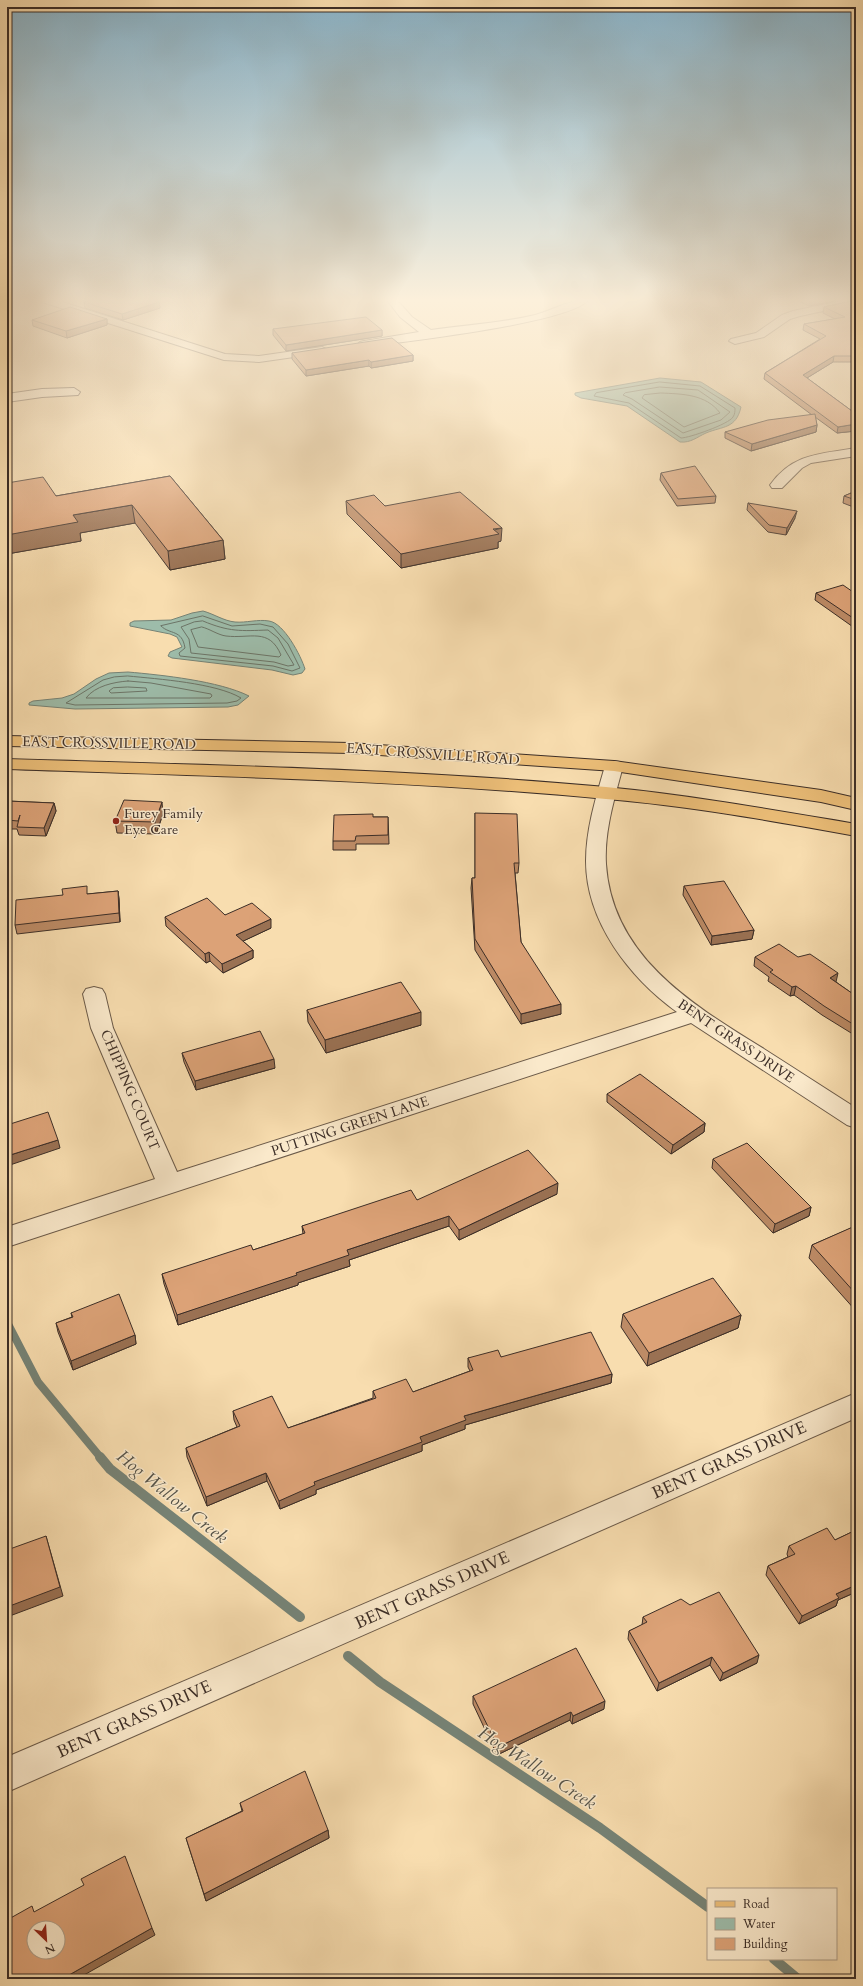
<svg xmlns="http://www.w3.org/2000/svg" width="863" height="1986" font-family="Cardo,serif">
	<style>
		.water { fill: #9dbcaa; stroke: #768376 }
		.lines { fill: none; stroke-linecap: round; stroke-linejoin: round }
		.shore { stroke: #6c7568; stroke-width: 1 }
		.stream-far1 { stroke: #768376; stroke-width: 8 }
		.stream { stroke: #768376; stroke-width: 10 }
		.street-casing { stroke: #6b5a49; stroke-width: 2 }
		.primary-casing { stroke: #3c2e27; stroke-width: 2 }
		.street { fill: #fae9cb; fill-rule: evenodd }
		.primary { fill: #ecbe78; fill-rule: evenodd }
		.wall { fill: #bd8b66; stroke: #3c2e27 }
		.shaded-wall { fill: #9a7153; stroke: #3c2e27 }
		.building { fill: #dca277; stroke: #3c2e27; fill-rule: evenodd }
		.poi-dot { fill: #8f2418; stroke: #fae9cb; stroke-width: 1.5 }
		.labels { text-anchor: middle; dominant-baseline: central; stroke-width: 3; stroke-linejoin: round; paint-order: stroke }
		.street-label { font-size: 14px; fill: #3c2e27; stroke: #fae9cb }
		.poi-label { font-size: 14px; fill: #3c2e27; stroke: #fae9cb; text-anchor: start }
		.near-street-label { font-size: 17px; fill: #3c2e27; stroke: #fae9cb }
		.near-water-label { font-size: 18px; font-style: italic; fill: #545248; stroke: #fae9cb }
	</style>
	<rect width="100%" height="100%" fill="#f8ddaf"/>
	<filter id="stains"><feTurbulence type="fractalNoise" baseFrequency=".005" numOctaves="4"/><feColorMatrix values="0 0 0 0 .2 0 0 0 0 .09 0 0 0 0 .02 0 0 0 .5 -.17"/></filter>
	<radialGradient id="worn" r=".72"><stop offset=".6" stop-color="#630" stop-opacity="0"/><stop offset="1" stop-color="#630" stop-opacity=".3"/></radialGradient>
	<!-- water -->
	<g class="water">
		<path d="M660 378 701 382 741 407C736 429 723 426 706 433 697 437 691 443 680 442L627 406 581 398 575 395V393Z"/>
		<path d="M203 611C214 614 224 621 235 622 246 623 258 619 269 621 284 623 301 656 305 669L302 673 293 675 272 670 172 658 168 656 170 652 182 647 177 637 170 634 130 626V623L134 621 171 620 192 613Z"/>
		<path d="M128 672C162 675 219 681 249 696L238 705 228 707 75 709 29 705V703L33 701 62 698 74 694 96 679 109 673Z"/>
	</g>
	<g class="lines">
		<!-- shore -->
		<g class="shore">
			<path d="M660 382 700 386 735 408C735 411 735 414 733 417 729 424 689 438 681 438L629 403 594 396 596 393Z"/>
			<polygon points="660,387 698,390 730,412 721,420 683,433 632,399 623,395 625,393"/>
			<path d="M661 393C682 394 706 394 720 413L684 427 642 398 644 395Z"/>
			<path d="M203 616 232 626 260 624 273 627 288 644 300 668 292 671 273 666 180 656 179 653 185 648C182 629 170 635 161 626Z"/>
			<path d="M203 621C229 632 241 631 268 630L278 638 294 665 288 666 274 662 191 653 189 639 181 627 194 622Z"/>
			<path d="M202 627C210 629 218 635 226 636 250 639 269 627 281 655L279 657 198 647 191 630Z"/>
			<path d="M128 676C158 679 216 683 241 698L237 701 227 703 75 705 66 703 103 680 114 677Z"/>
			<path d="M128 681 151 683 211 694 212 696 210 698H86C95 686 114 682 128 681Z"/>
			<polygon points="128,687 146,688 147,691 111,693 109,691 113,688"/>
		</g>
		<!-- stream-far1 -->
		<polyline class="stream-far1" points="7,1322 38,1382 101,1458"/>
		<!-- stream -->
		<g class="stream">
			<polyline points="100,1457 110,1469 300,1617"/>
			<polyline points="348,1656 380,1682 600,1828 708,1907"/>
			<polyline points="774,1959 798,1979"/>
		</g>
		<defs>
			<g id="street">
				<polygon points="41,300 56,300 225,354 259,356 322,347 328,350 322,353 259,362 224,360 42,302"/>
				<path d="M387 300H397L412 317 431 330C465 325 502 323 535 315 553 310 571 299 588 300 571 323 401 342 364 347L360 346 358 344 360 342 364 341 419 332 400 317Z"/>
				<polygon points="846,300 856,300 856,304 800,316 790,319 764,337 735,344 729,341 731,339 756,333 782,315 793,311"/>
				<polygon points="74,388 80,392 78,395 42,397 7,402 7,394 42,389"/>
				<path d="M856 448V456L811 463 802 468 782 488H772L770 485C793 453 821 454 856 448Z"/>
				<path d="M614 761 620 762 623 766C615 797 604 831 606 864 612 957 693 1005 764 1049 795 1069 825 1088 856 1108V1128L847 1125 691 1023 7 1247V1227L155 1179 91 1028 83 994 86 989 94 987 102 989 105 994 113 1028 177 1172 677 1012C630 978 586 922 586 861 586 829 596 797 605 766L608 762Z"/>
				<polygon points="856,1393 856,1418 7,1792 7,1757"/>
			</g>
			<g id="primary">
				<polygon points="7,736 350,743 614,761 821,790 856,798 856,810 821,802 614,771 350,753 7,746"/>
				<path d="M7 759C207 765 407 769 606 787 690 795 773 810 856 824V836C773 821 690 806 606 799 407 780 207 776 7 769Z"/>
			</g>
		</defs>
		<!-- street casing -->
		<use href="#street" class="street-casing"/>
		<!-- primary casing -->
		<use href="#primary" class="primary-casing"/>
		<!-- street -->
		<use href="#street" class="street"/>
		<!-- primary -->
		<use href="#primary" class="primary"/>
	</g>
	<!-- wall -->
	<g class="wall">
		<polygon points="797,300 839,300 809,306"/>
		<polygon points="856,300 856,362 833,362 807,378 856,414 856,431 837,433 815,417 817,425 816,432 751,451 725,438 725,432 812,415 764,379 765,373 820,339 803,330 804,324 835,319 823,313 824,307"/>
		<polygon points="84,302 159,302 160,308 123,320 85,308"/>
		<polygon points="107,319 107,325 67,338 33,326 32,320"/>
		<polygon points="273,329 382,330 382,336 286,351 273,335"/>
		<polygon points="292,353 413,355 413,361 371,368 369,366 306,376 292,359"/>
		<polygon points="661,473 716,496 715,503 677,506 660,480"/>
		<polygon points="170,476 223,540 225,559 170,570 135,523 80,533 81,541 7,554 7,483 56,496"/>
		<polygon points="856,491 856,508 843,503 844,496"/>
		<polygon points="346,501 385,506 501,541 498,542 498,548 401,568 347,514"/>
		<polygon points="748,503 795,518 786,535 768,532 747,510"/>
		<polygon points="816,593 856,594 856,629 815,600"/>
		<polygon points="7,801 54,803 56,811 46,836 19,835 17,829 7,829"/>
		<polygon points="475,813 519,863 518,873 515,873 521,942 561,1014 521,1024 475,950 471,888 472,878 475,878"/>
		<polygon points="163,814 156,834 117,833 115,821"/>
		<polygon points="373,817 388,817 389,844 356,844 356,850 333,850 333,841"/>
		<polygon points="684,886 754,930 752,939 711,945 683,895"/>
		<polygon points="118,891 119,899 120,922 17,934 15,925 63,895 88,894"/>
		<polygon points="225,915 271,928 243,941 253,950 253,958 223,973 210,961 206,963 166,926 165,917"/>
		<polygon points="755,957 836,982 856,996 856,1036 822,1015 794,995 790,996 768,981 769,977 754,966"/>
		<polygon points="307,1010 421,1025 326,1053 308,1022"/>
		<polygon points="182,1053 275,1068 196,1090 184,1062"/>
		<polygon points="607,1094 705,1123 704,1132 671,1154 607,1102"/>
		<polygon points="713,1159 811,1207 809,1216 773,1233 712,1168"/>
		<polygon points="557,1194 459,1240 449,1226 349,1260 350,1266 298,1283 298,1285 178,1325 164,1284 162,1274 253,1250 303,1234 302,1226 417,1200"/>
		<polygon points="856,1226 856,1311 809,1258 812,1245"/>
		<polygon points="71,1313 135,1335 136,1344 73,1370 58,1332 56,1323 72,1317"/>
		<polygon points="623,1314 741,1315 738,1328 647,1366 621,1327"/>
		<polygon points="501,1357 612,1374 611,1383 465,1425 465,1429 422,1445 422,1451 316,1490 316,1494 280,1509 267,1481 207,1506 187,1457 186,1448 237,1427 234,1420 233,1411 288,1428 373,1398 373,1391 413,1392 470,1371 468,1367 468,1358"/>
		<polygon points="856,1530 856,1592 838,1600 836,1606 799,1624 766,1575 768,1566 788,1557 787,1554 789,1546 835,1540"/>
		<polygon points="643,1617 757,1663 720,1681 710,1665 657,1691 628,1639 629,1631 642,1625"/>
		<polygon points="473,1696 604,1709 572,1724 570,1720 497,1755 473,1704"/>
		<polygon points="240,1803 328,1830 329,1838 206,1901 186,1838 242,1811"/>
	</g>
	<!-- shaded-wall -->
	<g class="shaded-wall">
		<polygon points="810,300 839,300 809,306"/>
		<polygon points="159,302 160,308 123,320 122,314"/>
		<polygon points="107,319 107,325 67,338 66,331"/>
		<polygon points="382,330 382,336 286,351 286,345"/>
		<polygon points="413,355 413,361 371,368 371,362"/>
		<polygon points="834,356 833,362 802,381 803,375"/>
		<polygon points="369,360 369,366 306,376 306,370"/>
		<polygon points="856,424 856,431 837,433 838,427"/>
		<polygon points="817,425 816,432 751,451 752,444"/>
		<polygon points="132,505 135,523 80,533 81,541 7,554 7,535 73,515"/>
		<polygon points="797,511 795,518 786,535 787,528"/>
		<polygon points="502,528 501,541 498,542 498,548 401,568 401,554"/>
		<polygon points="223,540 225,559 170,570 168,551"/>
		<polygon points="162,802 163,814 156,834 155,822"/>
		<polygon points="54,803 56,811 46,836 44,828"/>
		<polygon points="118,891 119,899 120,922 119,913"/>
		<polygon points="271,919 271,928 237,944 236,935"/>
		<polygon points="754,930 752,939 711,945 712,936"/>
		<polygon points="253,950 253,958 223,973 222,964"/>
		<polygon points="209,952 210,961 206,963 205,954"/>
		<polygon points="838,973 836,982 830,978"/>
		<polygon points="796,986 794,995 790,996 792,987"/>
		<polygon points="561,1004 561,1014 521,1024 521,1014"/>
		<polygon points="421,1012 421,1025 326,1053 325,1040"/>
		<polygon points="274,1059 275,1068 196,1090 195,1081"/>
		<polygon points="705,1123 704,1132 671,1154 673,1145"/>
		<polygon points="58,1140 60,1148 7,1166 7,1156"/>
		<polygon points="558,1183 557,1194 459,1240 459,1230"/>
		<polygon points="811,1207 809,1216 773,1233 775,1224"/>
		<polygon points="449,1216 449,1226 349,1260 350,1266 298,1283 298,1285 178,1325 177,1315 296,1273 347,1250"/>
		<polygon points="741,1315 738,1328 647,1366 649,1353"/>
		<polygon points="135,1335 136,1344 73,1370 71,1361"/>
		<polygon points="612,1374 611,1383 465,1425 465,1429 422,1445 422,1451 316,1490 316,1494 280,1509 279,1501 314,1482 420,1437 464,1416"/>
		<polygon points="266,1473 267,1481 207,1506 206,1497"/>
		<polygon points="46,1536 63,1596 7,1617 7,1607"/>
		<polygon points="856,1585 856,1592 838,1600 836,1606 799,1624 802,1616 836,1594"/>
		<polygon points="759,1655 757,1663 720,1681 723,1673"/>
		<polygon points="712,1657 710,1665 657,1691 659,1683"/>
		<polygon points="605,1701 604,1709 572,1724 573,1716"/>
		<polygon points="571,1712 570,1720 497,1755 498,1747"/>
		<polygon points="328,1830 329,1838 206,1901 204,1894"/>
		<polygon points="152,1928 155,1935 77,1979 62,1979"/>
	</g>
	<!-- building -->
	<g class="building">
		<polygon points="90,300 152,300 159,302 122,314 84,302"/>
		<polygon points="856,300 856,356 834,356 803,375 856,414 856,424 838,427 765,373 826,336 804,324 845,317 824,307"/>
		<polygon points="70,307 107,319 66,331 32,320"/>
		<polygon points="366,317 382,330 286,345 273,329"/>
		<polygon points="392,338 413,355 371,362 369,360 306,370 292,353"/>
		<polygon points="815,414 817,425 752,444 725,432 768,420"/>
		<polygon points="695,466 716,496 678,499 661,473"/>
		<polygon points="170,476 223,540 168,551 132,505 73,515 78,522 7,535 7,483 43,477 56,496"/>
		<polygon points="856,491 856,500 844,496"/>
		<polygon points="460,492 502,528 493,529 499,534 401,554 346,501 374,495 385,506"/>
		<polygon points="748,503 797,511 787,528 769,525"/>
		<polygon points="843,585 856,594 856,620 816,593"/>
		<polygon points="124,800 162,802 155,822 115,821"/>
		<polygon points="7,801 54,803 44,828 17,827 20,815 18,821 7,820"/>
		<polygon points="475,813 517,814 519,863 514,863 521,942 561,1004 521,1014 475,939 472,878 475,878"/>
		<polygon points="373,814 373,817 388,817 388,835 356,836 355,841 333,841 334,815"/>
		<polygon points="724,881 754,930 712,936 684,886"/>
		<polygon points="87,886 87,894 118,891 119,913 15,925 16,900 63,895 62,889"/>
		<polygon points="207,898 225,915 252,903 271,919 236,935 253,950 222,964 209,952 205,954 165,917"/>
		<polygon points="779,944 798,957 810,954 838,973 830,978 856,996 856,1026 824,1006 796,986 792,987 770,972 773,970 755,957"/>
		<polygon points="401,982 421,1012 325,1040 307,1010"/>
		<polygon points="260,1031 274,1059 195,1081 182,1053"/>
		<polygon points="640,1074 705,1123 673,1145 607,1094"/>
		<polygon points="48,1112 58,1140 7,1156 7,1125"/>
		<polygon points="747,1143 811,1207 775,1224 713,1159"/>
		<polygon points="528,1150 558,1183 459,1230 449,1216 347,1250 349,1255 296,1273 297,1275 177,1315 162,1274 251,1245 253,1250 305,1233 302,1226 411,1190 417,1200"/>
		<polygon points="855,1226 856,1226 856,1294 812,1245"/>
		<polygon points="713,1278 741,1315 649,1353 623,1314"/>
		<polygon points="119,1294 135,1335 71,1361 56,1323 73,1317 71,1313"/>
		<polygon points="591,1332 612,1374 464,1416 466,1420 420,1437 422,1442 314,1482 315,1485 279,1501 266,1473 206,1497 186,1448 240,1426 233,1411 272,1396 288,1428 376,1398 373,1391 406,1379 413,1392 473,1370 468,1358 498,1350 501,1357"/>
		<polygon points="827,1528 835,1540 856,1530 856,1585 836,1594 839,1598 802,1616 768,1566 795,1554 789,1546"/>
		<polygon points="46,1536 60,1587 7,1607 7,1550"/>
		<polygon points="719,1592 759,1655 723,1673 712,1657 659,1683 629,1631 647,1622 643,1617 681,1599 690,1605"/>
		<polygon points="576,1648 605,1701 573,1716 571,1712 498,1747 473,1696"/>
		<polygon points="305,1771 328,1830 204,1894 186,1838 243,1811 240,1803"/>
		<path d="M125 1856 152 1928 62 1979H7V1920L32 1906 34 1912 84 1885 81 1879ZM34 1928H58V1952H34Z"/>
	</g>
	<!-- sky -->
	<linearGradient id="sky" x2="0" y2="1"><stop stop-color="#8ab7cf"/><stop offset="0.52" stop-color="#fcf0db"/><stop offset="1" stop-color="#fcf0db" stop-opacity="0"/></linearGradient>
	<rect width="863" height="578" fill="url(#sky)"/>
	<!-- markers -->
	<circle class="poi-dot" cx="116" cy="821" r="4"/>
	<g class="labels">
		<!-- street labels -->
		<g class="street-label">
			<text transform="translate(109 743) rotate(1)">EAST CROSSVILLE ROAD</text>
			<text transform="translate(433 754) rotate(4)">EAST CROSSVILLE ROAD</text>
			<text transform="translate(736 1041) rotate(34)">BENT GRASS DRIVE</text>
			<text transform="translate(130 1090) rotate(67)">CHIPPING COURT</text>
			<text transform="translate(350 1126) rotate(-18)">PUTTING GREEN LANE</text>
		</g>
		<!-- poi labels -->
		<g class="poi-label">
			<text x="124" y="813">Furey Family<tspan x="124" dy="16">Eye Care</tspan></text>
		</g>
		<!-- near-street labels -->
		<g class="near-street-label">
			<text transform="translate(729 1460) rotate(-24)">BENT GRASS DRIVE</text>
			<text transform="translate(432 1590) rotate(-24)">BENT GRASS DRIVE</text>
			<text transform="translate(134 1719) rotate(-24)">BENT GRASS DRIVE</text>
		</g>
		<!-- near-water labels -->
		<g class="near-water-label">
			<text transform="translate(172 1497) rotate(39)">Hog Wallow Creek</text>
			<text transform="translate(537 1768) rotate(33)">Hog Wallow Creek</text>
		</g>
	</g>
	<!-- margin -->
	<rect width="863" height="1986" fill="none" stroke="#f8ddaf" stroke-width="24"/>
	<rect x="8" y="8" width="847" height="1970" fill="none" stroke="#3c2e27" stroke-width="2"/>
	<rect x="12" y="12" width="839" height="1962" fill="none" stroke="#3c2e27"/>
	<!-- legend -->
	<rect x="707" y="1888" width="130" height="72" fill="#fae9cb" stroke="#ae9e89"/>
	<rect x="715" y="1901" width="20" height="6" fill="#ecbe78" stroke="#ae9e89"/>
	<text x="743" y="1908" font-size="12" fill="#3c2e27">Road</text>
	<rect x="715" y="1918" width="20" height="12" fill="#9dbcaa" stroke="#ae9e89"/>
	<text x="743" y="1928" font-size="12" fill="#3c2e27">Water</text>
	<rect x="715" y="1938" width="20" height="12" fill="#dca277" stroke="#ae9e89"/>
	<text x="743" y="1948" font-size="12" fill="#3c2e27">Building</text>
	<!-- north arrow -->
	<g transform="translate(46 1940) rotate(155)"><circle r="19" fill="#fae9cb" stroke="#ae9e89"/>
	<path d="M0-3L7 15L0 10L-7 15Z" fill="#8f2418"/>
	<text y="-6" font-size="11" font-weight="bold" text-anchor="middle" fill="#3c2e27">N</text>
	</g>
	<rect width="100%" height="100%" filter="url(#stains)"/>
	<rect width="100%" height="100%" fill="url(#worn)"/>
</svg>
